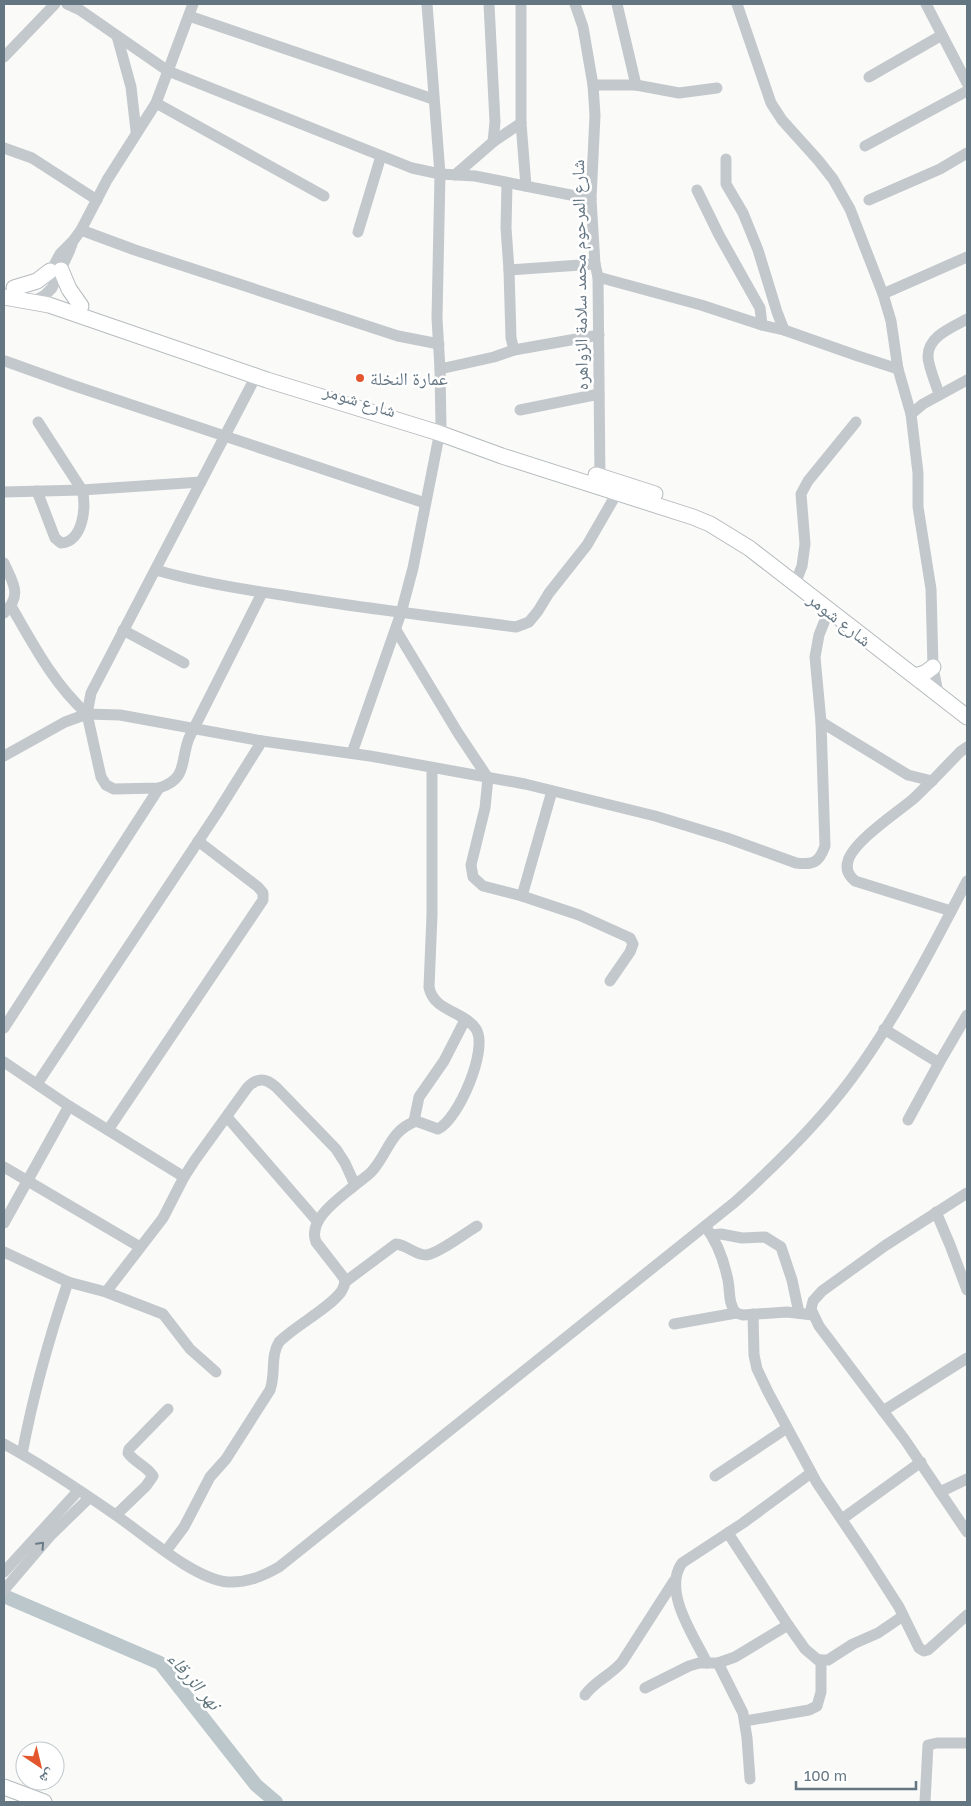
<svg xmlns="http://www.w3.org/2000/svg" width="971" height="1806" font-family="'Golos Text','Noto Naskh Arabic',sans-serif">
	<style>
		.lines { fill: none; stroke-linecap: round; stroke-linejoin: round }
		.river { stroke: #bbc7cb; stroke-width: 14 }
		.major-casing { stroke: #b5babe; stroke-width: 17 }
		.minor { stroke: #c3c8cc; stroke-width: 11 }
		.major { stroke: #fff; stroke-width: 15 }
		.oneway { stroke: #6a7a87 }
		.poi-dot { fill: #e4572e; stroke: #fff; stroke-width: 2 }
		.labels { text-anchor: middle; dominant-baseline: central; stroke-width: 5; stroke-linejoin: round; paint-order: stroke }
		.street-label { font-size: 18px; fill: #657683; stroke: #fff }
		.poi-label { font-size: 18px; fill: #657683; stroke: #fff; text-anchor: start }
		.water-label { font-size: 19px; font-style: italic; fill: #60757c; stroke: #fff }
	</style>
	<rect width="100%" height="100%" fill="#fafaf8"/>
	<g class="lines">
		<!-- river -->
		<polyline class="river" points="4,1596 160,1663 256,1785 276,1802"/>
		<defs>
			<g id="major">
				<polyline points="61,270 69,289 81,306"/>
				<polyline points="14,288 37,281 50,271"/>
				<polyline points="4,297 49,305 267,380 439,433 502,456 693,517 710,524 749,548 967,717"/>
				<polyline points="596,475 655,494"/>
				<polyline points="915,676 925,673 933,667"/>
				<polyline points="4,1787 44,1802"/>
			</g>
		</defs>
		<!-- major casing -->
		<use href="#major" class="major-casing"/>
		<!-- minor -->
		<g class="minor">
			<polyline points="67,4 80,10 168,71 412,168 440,174 475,176 591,199"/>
			<polyline points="489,4 495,122 493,142"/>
			<polyline points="575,4 583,27 593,85 595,115 591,199 595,264 598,277 600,482"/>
			<polyline points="617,4 636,85"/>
			<polyline points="737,4 771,103 782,120 818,160 833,179 850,209 883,294 891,321 898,369 911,414"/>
			<polyline points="926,4 967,83"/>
			<polyline points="189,16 433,99"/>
			<polyline points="117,36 131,87 136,131"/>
			<polyline points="4,57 55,4"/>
			<polyline points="869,77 942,35"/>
			<polyline points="593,85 636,85 679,93 717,88"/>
			<polyline points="156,103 324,196"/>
			<polyline points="521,123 526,186"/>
			<polyline points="865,146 967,91"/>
			<polyline points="4,148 32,158 97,200"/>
			<polyline points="726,159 726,184 743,213 758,250 777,312 784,330"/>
			<polyline points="455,175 493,142 521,123 521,4"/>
			<polyline points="507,183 506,228 509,270 511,338 514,350 599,335"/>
			<polyline points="697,190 719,235 760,308 762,325"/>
			<polyline points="869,200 940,169 967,153"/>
			<polyline points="81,230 135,250 398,336 439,344"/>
			<polyline points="358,232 381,156"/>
			<polyline points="509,270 595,264"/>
			<polyline points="598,277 701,305 762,325 784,330 858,356 898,369"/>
			<polyline points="47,278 60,254 72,242"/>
			<polyline points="883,294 967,257"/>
			<polyline points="32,302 45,295 52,288 69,252 73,241 81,230 107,180 156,103 193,4"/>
			<polyline points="5,361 72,385 425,503"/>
			<polyline points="440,369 494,357 514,350"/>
			<path d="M256 376 91 693 87 714 101 777 106 785 114 789 159 788C188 779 180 761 189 738L262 593"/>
			<path d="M939 394C936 384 928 366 928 356 928 336 953 327 967 319"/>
			<polyline points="520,410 599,394"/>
			<path d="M37 491 55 538 61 543C83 542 87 506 82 490L38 422"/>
			<polyline points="4,492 82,490 201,482"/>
			<path d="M4 563C13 583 23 595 4 613"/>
			<path d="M156 570C197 582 240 589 282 595 360 608 438 617 516 627L529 622 538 611 549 593 587 545 617 493"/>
			<polyline points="795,584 802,566 805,544 801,494 808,481 856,422"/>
			<path d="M11 606C33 644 53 683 87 714"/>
			<polyline points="123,630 184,663"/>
			<polyline points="396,630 458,733 488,778 485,808 471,865 473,877 483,886 522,896 579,915 630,938 633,944 630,952 610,981"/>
			<polyline points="938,693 933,667 931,589 918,507 918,473 911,414 923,404 967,380"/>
			<polyline points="821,722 908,775 932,781 960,752 967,747"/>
			<polyline points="352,753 401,613 413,568 441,426 440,369 437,318 440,174 427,4"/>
			<path d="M4 756 65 722 87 714 120 715 262 741 370 756 525 784 655 816 727 838 796 863C813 865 819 863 825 846L821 722 815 657 819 635 829 610"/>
			<path d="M932 781C925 787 919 794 912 800 896 813 853 842 848 861 845 870 849 876 855 881L951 911"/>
			<polyline points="522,896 552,791"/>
			<polyline points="4,1028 159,788"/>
			<polyline points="884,1029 939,1063"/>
			<polyline points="4,1062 69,1106 4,1223"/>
			<polyline points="37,1084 217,813 262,741"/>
			<polyline points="69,1106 184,1177 163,1218 106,1292"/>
			<polyline points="227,1117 317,1221"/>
			<polyline points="908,1120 939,1063 967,1015"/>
			<polyline points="414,1121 419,1097 444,1061 465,1020"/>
			<polyline points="108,1130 263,900 263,893 258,887 198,841"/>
			<polyline points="4,1167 140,1247"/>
			<path d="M355 1185C361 1180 368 1176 373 1170 389 1151 390 1131 416 1121L438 1129C458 1120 489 1049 476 1029 464 1011 433 1011 429 987L432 915V768"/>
			<polyline points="967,1193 886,1245 822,1291 813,1301 811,1309 819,1326 905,1440 967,1532"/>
			<polyline points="936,1212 950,1245 967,1290"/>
			<path d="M705 1226C716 1240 723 1258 727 1276 731 1289 727 1302 736 1313L743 1315 787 1312 813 1315"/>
			<polyline points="712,1235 721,1234 742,1238 765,1237 781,1247 792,1280 799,1313"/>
			<polyline points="4,1252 68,1282 106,1292 163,1314 190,1349 216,1372"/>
			<path d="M345 1282 396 1244C407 1245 415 1255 426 1255 436 1255 467 1232 477 1226"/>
			<polyline points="753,1314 754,1355 757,1369 768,1392 817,1483 867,1557 899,1607 919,1648 924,1651 928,1650 967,1615"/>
			<polyline points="674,1324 736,1313"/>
			<polyline points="883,1411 967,1358"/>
			<path d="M4 1444C43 1465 81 1491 117 1516 146 1536 194 1579 228 1582 247 1583 263 1576 279 1567L735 1202C777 1164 818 1124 852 1078 897 1017 932 948 967 881"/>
			<path d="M22 1454C33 1396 49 1338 68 1282"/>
			<polyline points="715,1476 787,1428"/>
			<polyline points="940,1492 967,1479"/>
			<path d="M116 1515 146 1486 153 1476C147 1466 134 1462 128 1453L129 1449 168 1409"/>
			<polyline points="842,1519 921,1462"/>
			<polyline points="728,1533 788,1625 805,1649 818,1660 828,1660 853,1644 878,1633 903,1616"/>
			<path d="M166 1551 184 1527 210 1477 226 1459 270 1390C276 1374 270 1357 279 1342 296 1325 327 1310 341 1292 344 1287 346 1283 344 1278L316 1242C307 1219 340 1198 355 1185L345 1163 336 1149 276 1087C266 1078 257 1077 247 1088L195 1160 184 1177"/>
			<polyline points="4,1572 78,1491"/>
			<polyline points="4,1590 51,1535 89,1498"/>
			<path d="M707 1663C694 1636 662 1591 682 1563L743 1523 811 1473"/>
			<polyline points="718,1663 743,1713 747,1738 750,1779"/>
			<polyline points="645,1688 689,1666 699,1663 718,1663 735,1657 788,1625"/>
			<path d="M585 1695C595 1681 611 1675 622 1662L674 1581"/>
			<polyline points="745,1721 809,1710 817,1706 821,1692 821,1660"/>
			<polyline points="925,1802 928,1745 937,1743 967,1743"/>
		</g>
		<!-- major -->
		<use href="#major" class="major"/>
	</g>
	<!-- one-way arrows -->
	<defs><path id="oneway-chevron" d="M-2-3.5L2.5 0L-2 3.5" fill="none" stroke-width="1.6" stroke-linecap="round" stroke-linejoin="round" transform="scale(1.25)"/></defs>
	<use class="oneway" href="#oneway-chevron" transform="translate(41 1545) rotate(-47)"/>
	<!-- markers -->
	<circle class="poi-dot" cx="360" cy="378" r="5"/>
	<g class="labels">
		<!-- street labels -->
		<g class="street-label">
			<text transform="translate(579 275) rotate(-91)">شارع المرحوم محمد سلامة الزواهره</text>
			<text transform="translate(360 400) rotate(17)">شارع شومر</text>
			<text transform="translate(840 619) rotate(38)">شارع شومر</text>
		</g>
		<!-- poi labels -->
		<g class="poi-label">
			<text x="370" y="378">عمارة النخلة</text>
		</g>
		<!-- water labels -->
		<g class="water-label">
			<text transform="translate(195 1680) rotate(49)">نهر الزرقاء</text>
		</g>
	</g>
	<!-- border -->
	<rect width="971" height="1806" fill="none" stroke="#657683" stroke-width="10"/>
	<!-- north arrow -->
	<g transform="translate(40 1766) rotate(145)"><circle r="24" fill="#ffffff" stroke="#c1c8cd"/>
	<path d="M0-4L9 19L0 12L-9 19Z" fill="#e4572e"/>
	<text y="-8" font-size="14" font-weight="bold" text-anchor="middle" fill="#657683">ش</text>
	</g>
	<!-- scale -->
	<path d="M796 1781v8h120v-8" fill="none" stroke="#657683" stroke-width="2.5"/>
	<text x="804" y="1781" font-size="15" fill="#657683" stroke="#ffffff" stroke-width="4" paint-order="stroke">100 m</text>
</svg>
